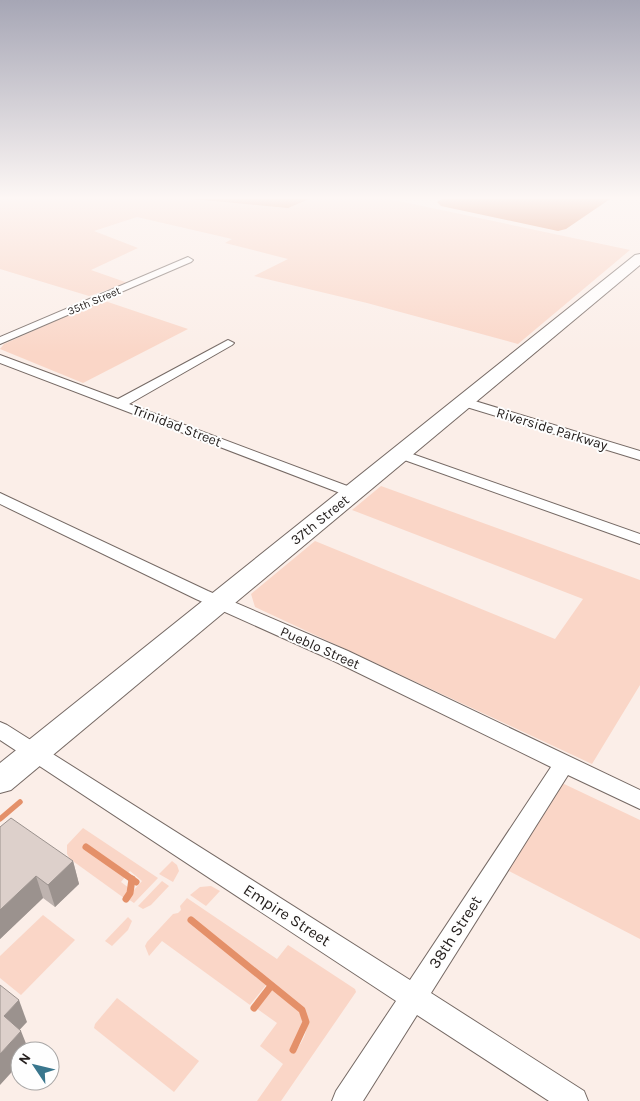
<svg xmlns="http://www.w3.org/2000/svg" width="640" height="1101" font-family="Karla,sans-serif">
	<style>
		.green { fill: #fad6c7 }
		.water { fill: #e49069 }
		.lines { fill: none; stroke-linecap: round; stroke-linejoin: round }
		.stream-far1 { stroke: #e49069; stroke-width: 5.5 }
		.stream { stroke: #e49069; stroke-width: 7 }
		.street-casing { stroke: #756964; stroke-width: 2 }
		.secondary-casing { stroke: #756964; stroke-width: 2 }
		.street { fill: #fff; fill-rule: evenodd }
		.secondary { fill: #fff; fill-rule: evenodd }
		.wall { fill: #beb3af }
		.shaded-wall { fill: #9b928e }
		.building { fill: #ddd0cb; stroke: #9b928e }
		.labels { text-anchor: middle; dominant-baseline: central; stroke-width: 4; stroke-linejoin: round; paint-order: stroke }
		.far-street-label { font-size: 11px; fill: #26211f; stroke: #fefefe }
		.street-label { font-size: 14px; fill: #26211f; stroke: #fefefe }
		.near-street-label { font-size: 16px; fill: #26211f; stroke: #fefefe }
	</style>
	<rect width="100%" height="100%" fill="#fbeee8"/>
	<!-- green -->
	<g class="green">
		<polygon points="0,199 389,199 630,250 518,344 367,303 254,276 288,259 225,243 232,239 137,217 94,231 138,248 91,270 128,283 89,296 0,269"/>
		<polygon points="102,300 188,329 83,383 0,349 4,344"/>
		<polygon points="381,486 640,580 640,685 592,764 255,607 251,594 315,541 555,639 583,599 352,510"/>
		<polygon points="562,783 640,820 640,939 507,870"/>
		<polygon points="83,828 158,878 134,903 128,899 132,889 134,890 142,881 130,871 127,874 88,846 84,846 125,877 121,882 129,888 124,898 70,859 67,854 67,845"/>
		<polygon points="172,861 177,865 179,871 173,882 159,874"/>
		<polygon points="162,881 169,886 151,905 143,909 138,906"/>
		<polygon points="211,886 220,891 206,906 190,895 200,887"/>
		<path d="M187 898 277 959 288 945 355 989 356 992 281 1101H257L283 1064 260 1046 277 1023 256 1008 272 988C304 1013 312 1011 291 1050L292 1053C306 1042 312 1021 302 1007L193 918H188L189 922 267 984 250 1005 162 941 149 956 145 946 147 942 173 914 178 913 181 910 180 906Z"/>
		<polygon points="43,915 75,940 21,995 0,978 0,956"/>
		<polygon points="128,917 132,921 128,930 112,946 105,941"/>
		<polygon points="117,998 199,1061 174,1092 94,1028 95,1024"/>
	</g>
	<!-- water -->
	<g class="water">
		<polygon points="193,199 309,199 288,208"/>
		<polygon points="442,199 610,199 566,229 558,231 441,206 437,202"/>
	</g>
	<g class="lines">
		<!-- stream-far1 -->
		<polyline class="stream-far1" points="0,819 20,802"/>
		<!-- stream -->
		<g class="stream">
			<polyline points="86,847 136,882"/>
			<polyline points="126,899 130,893 132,879"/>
			<polyline points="191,920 302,1010 306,1022 293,1050"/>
			<polyline points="254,1008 271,986"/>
		</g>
		<defs>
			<g id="street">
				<polygon points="188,257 193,260 191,262 0,344 0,337"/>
				<polygon points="228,340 234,343 232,345 129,404 358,490 360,493 358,496 348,496 0,363 0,355 118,399"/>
				<polygon points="465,398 640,451 640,460 460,405 459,402"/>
				<polygon points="401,450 640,534 640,544 396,457 394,454"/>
				<polygon points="0,493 208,591 348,651 640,790 640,809 568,775 431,993 584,1091 588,1101 549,1101 417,1015 363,1101 332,1101 336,1091 396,1001 0,740 0,722 7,725 410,980 551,767 334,661 196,599 0,504"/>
			</g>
			<polygon id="secondary" points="640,254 640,265 11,790 0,793 0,763 635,255"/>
		</defs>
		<!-- street casing -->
		<use href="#street" class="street-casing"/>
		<!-- secondary casing -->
		<use href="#secondary" class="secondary-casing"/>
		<!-- street -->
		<use href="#street" class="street"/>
		<!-- secondary -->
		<use href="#secondary" class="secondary"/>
	</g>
	<!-- wall -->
	<polygon class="wall" points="0,827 73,861 79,884 55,907 43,898 0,939"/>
	<!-- shaded-wall -->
	<g class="shaded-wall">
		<polygon points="73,861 79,884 55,907 48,885"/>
		<polygon points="36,876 43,898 0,939 0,910"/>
		<polygon points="19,1000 27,1022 12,1038 4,1016"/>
		<polygon points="21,1031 29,1051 20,1051 20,1063 0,1085 0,1054"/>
	</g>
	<!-- building -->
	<g class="building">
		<polygon points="11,818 73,861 48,885 36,876 0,910 0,827"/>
		<polygon points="0,985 19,1000 4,1016 21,1031 0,1054"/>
	</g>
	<!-- sky -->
	<linearGradient id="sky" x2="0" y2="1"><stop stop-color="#a6a6b5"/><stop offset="0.56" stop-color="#fdf7f5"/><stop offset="1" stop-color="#fdf7f5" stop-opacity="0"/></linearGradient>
	<rect width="640" height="353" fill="url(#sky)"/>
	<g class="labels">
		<!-- far-street labels -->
		<g class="far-street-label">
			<text transform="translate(94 301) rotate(-23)">35th Street</text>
		</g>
		<!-- street labels -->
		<g class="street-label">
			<text transform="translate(177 426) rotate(21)">Trinidad Street</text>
			<text transform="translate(552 429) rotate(17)">Riverside Parkway</text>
			<text transform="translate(320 520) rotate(-39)">37th Street</text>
			<text transform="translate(320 648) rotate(24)">Pueblo Street</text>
		</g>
		<!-- near-street labels -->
		<g class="near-street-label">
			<text transform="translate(287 915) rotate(33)">Empire Street</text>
			<text transform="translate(455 932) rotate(-57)">38th Street</text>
		</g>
	</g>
	<!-- north arrow -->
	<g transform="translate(35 1066) rotate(305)"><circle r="24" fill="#fefefe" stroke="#a8a6a5"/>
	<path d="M0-4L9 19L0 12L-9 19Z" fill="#39768d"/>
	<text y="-8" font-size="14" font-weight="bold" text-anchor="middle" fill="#26211f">N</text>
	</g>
</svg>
